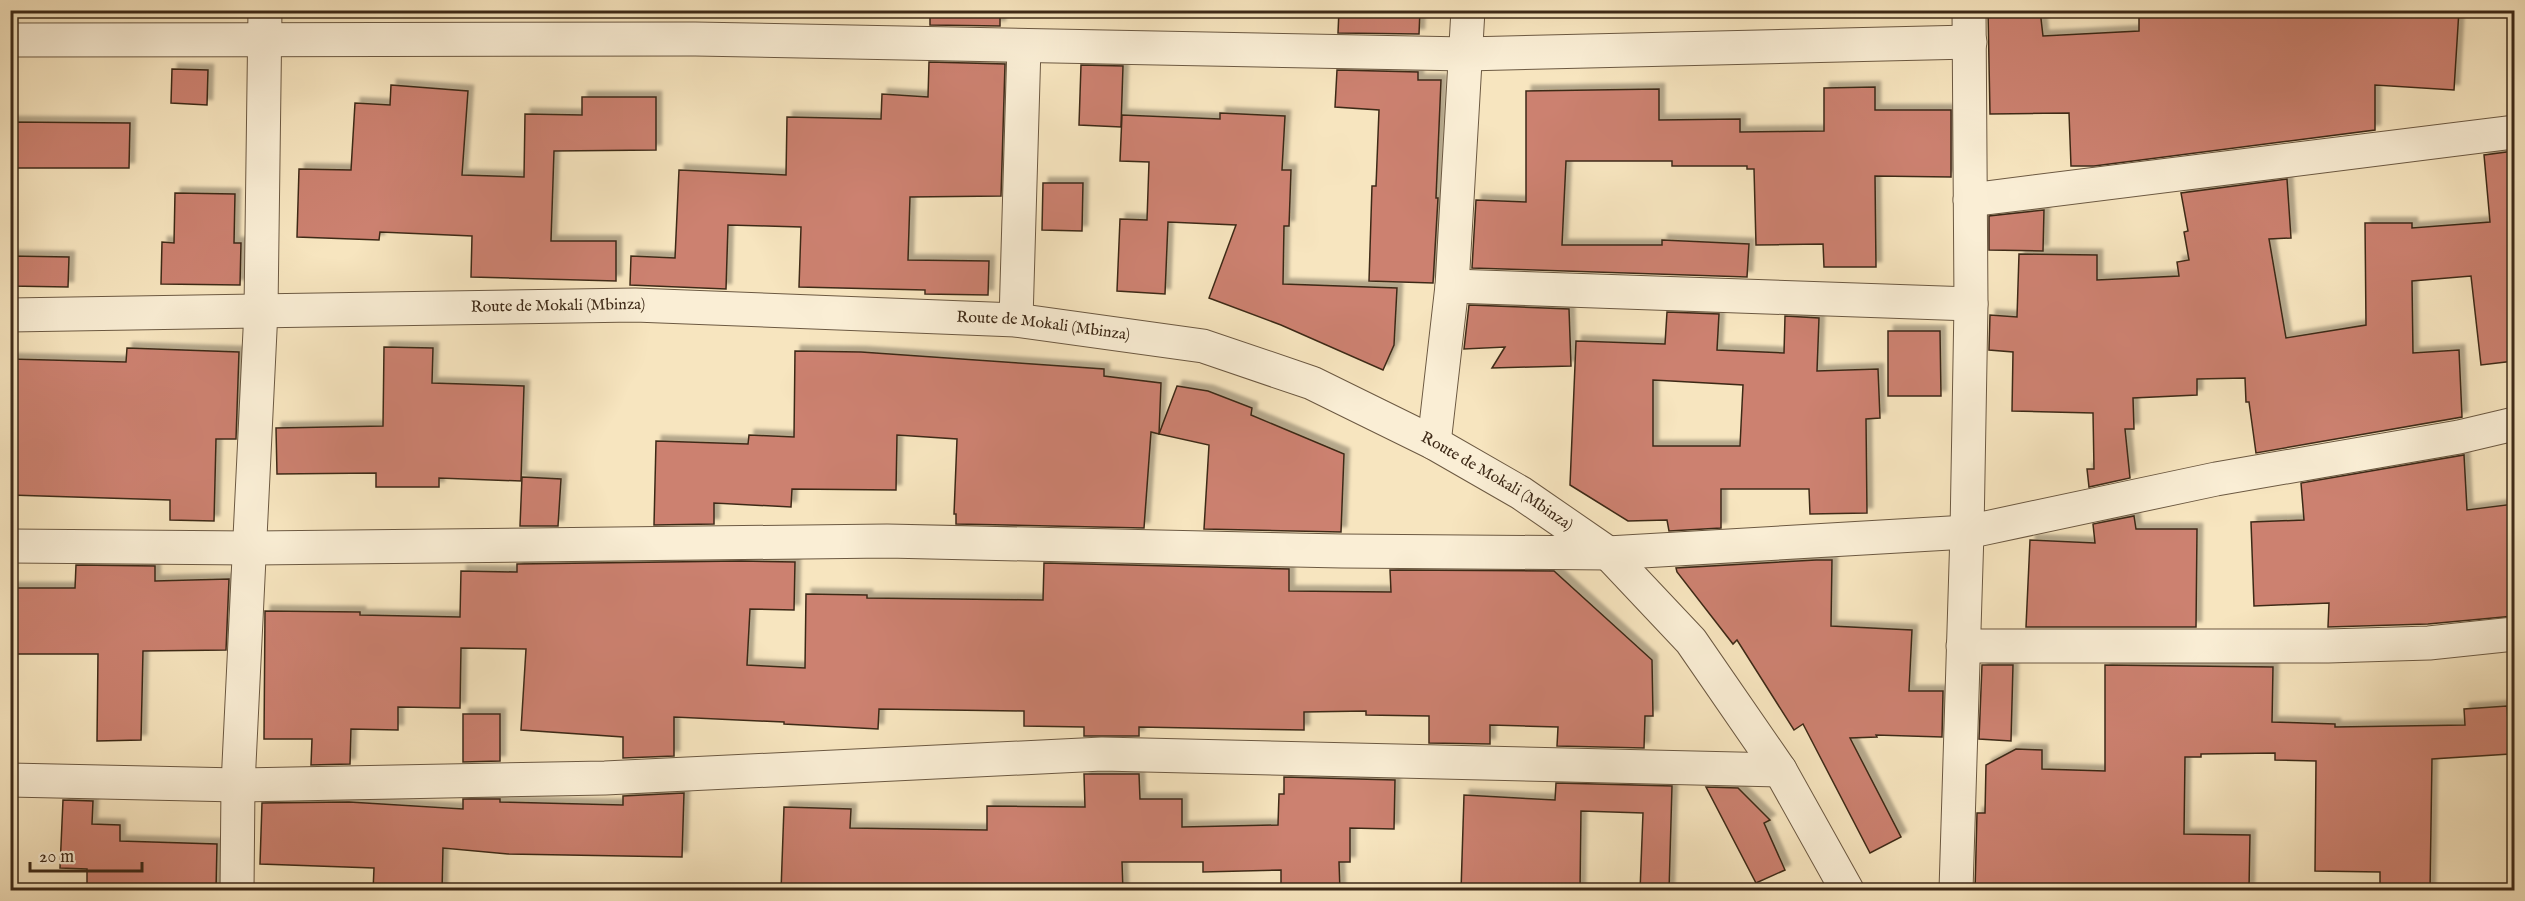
<svg xmlns="http://www.w3.org/2000/svg" width="2525" height="901" font-family="'IM FELL English',serif">
	<style>
		.building { fill: #cc8170; stroke: #3e2a18; stroke-width: 1.5; fill-rule: evenodd; filter: url(#shadow) }
		.lines { fill: none; stroke-linecap: round; stroke-linejoin: round }
		.minor-casing { stroke: #6c5942; stroke-width: 35 }
		.minor { stroke: #faeed5; stroke-width: 33 }
		.labels { text-anchor: middle; dominant-baseline: central; stroke-width: 5; stroke-linejoin: round; paint-order: stroke }
		.street-label { font-size: 16px; fill: #3e2a18; stroke: #faeed5 }
	</style>
	<defs>
		<filter id="shadow"><feDropShadow dx="5.5" dy="-5.5" stdDeviation="1.5" flood-color="#0004"/></filter>
	</defs>
	<rect width="100%" height="100%" fill="#f7e5bf"/>
	<filter id="stains"><feTurbulence type="fractalNoise" baseFrequency=".00333" numOctaves="4"/><feColorMatrix values="0 0 0 0 .2 0 0 0 0 .09 0 0 0 0 .02 0 0 0 .5 -.17"/></filter>
	<radialGradient id="worn" r=".72"><stop offset=".6" stop-color="#630" stop-opacity="0"/><stop offset="1" stop-color="#630" stop-opacity=".3"/></radialGradient>
	<!-- building -->
	<g class="building">
		<polygon points="930,10 1000,10 1000,26 930,25"/>
		<polygon points="1339,10 1420,10 1419,34 1338,33"/>
		<polygon points="1988,10 2040,10 2043,36 2139,31 2139,17 2220,14 2220,10 2459,10 2454,90 2375,85 2375,130 2094,166 2071,166 2069,113 1990,114"/>
		<polygon points="929,62 1005,64 1001,196 910,197 908,260 989,261 988,295 925,294 925,290 799,287 801,227 728,225 726,289 630,285 631,256 675,258 679,170 786,175 787,117 881,119 882,94 928,97"/>
		<polygon points="1081,65 1123,66 1121,127 1079,125"/>
		<polygon points="172,69 208,70 207,105 171,103"/>
		<polygon points="1337,70 1418,72 1418,80 1441,80 1436,198 1438,198 1433,283 1369,281 1372,186 1376,186 1379,110 1335,107"/>
		<polygon points="391,85 468,91 462,175 524,177 525,114 582,115 582,97 656,97 656,150 554,151 551,241 616,241 616,281 471,277 472,236 380,232 379,240 297,237 299,169 351,170 355,103 390,105"/>
		<polygon points="1875,87 1875,110 1951,110 1951,177 1875,176 1876,267 1824,267 1823,244 1756,245 1754,169 1747,169 1747,166 1672,166 1672,161 1566,161 1562,245 1662,245 1662,240 1749,244 1747,277 1472,268 1476,200 1526,202 1526,91 1659,89 1659,120 1740,119 1740,132 1824,131 1824,88"/>
		<polygon points="1220,113 1285,116 1282,170 1291,170 1289,226 1284,226 1283,284 1397,288 1394,345 1383,370 1281,325 1209,298 1236,225 1168,222 1165,294 1117,291 1120,219 1147,220 1149,162 1120,161 1122,115 1220,119"/>
		<polygon points="10,122 130,123 129,168 10,168"/>
		<polygon points="2514,151 2514,361 2481,365 2471,276 2412,281 2413,353 2459,350 2462,417 2256,453 2249,402 2246,402 2245,378 2197,379 2197,395 2133,398 2134,429 2125,429 2130,478 2089,487 2087,469 2094,469 2093,413 2012,411 2013,352 1989,350 1990,315 2017,317 2019,254 2097,255 2097,280 2179,276 2177,262 2189,260 2184,232 2188,231 2181,193 2287,179 2291,238 2269,239 2286,338 2366,325 2365,223 2412,223 2412,228 2490,222 2484,155"/>
		<polygon points="1043,183 1083,183 1082,231 1042,230"/>
		<polygon points="175,193 235,194 234,243 241,243 240,285 161,284 162,242 174,243"/>
		<polygon points="2044,210 2043,251 1989,250 1989,216"/>
		<polygon points="10,256 69,257 68,287 10,286"/>
		<polygon points="1469,305 1569,309 1571,366 1492,368 1505,347 1464,349"/>
		<path d="M1667 312 1719 314 1717 350 1784 353 1785 316 1819 318 1817 371 1878 369 1880 418 1866 419 1867 513 1810 514 1809 489H1721V528L1669 531 1667 520 1628 521 1570 485 1576 341 1665 344ZM1653 380 1743 385 1740 446H1653Z"/>
		<polygon points="1888,331 1940,331 1941,396 1888,396"/>
		<polygon points="384,347 433,348 432,383 524,386 521,481 439,478 439,487 376,487 376,473 277,474 276,428 383,426"/>
		<polygon points="127,348 239,352 236,439 216,439 214,521 170,520 170,500 10,495 10,359 126,362"/>
		<polygon points="795,351 861,352 1104,369 1104,376 1161,383 1159,434 1151,432 1144,528 956,524 956,514 954,514 957,439 897,435 896,490 792,489 791,507 714,503 714,524 654,525 656,441 748,444 749,435 794,437"/>
		<polygon points="1177,386 1208,391 1252,408 1251,415 1344,454 1341,532 1204,529 1209,445 1159,434"/>
		<polygon points="2464,455 2467,510 2514,504 2514,616 2428,624 2328,627 2329,603 2254,606 2251,522 2304,520 2301,483"/>
		<polygon points="522,477 561,479 558,526 520,526"/>
		<polygon points="2134,516 2136,529 2197,529 2196,627 2026,627 2030,540 2095,543 2093,524"/>
		<polygon points="1816,560 1832,560 1831,626 1912,630 1909,691 1943,691 1942,737 1876,735 1877,737 1850,738 1901,837 1870,853 1803,724 1794,730 1737,640 1733,644 1677,572 1676,568"/>
		<polygon points="741,561 795,562 794,610 750,609 747,665 805,668 806,594 867,595 867,598 1043,600 1044,563 1289,569 1289,591 1391,592 1390,570 1554,571 1652,660 1653,716 1645,716 1644,748 1557,746 1558,727 1490,725 1490,744 1429,743 1429,716 1366,715 1366,711 1304,712 1304,730 1139,727 1139,736 1084,736 1084,727 1024,726 1024,711 879,709 878,729 784,724 784,722 674,717 674,756 623,758 623,737 521,730 526,649 461,648 460,708 398,707 398,730 351,729 350,764 311,765 312,739 264,739 265,611 360,612 360,615 460,617 461,571 517,572 517,564"/>
		<polygon points="76,565 155,566 155,581 229,579 226,650 143,651 141,740 97,741 98,654 10,654 10,588 75,588"/>
		<polygon points="1982,665 2013,665 2011,741 1979,739"/>
		<polygon points="2105,665 2273,667 2272,722 2335,724 2335,727 2465,725 2464,709 2507,706 2510,754 2432,759 2430,891 2380,891 2380,872 2315,871 2316,761 2275,760 2275,753 2201,754 2201,757 2185,757 2184,834 2250,835 2249,889 2168,887 2168,891 1975,891 1977,813 1985,813 1986,765 2016,749 2042,750 2042,769 2105,771"/>
		<polygon points="463,714 500,714 500,761 463,762"/>
		<polygon points="1084,774 1139,774 1140,799 1182,799 1182,827 1278,825 1279,794 1284,794 1284,777 1395,780 1394,829 1350,828 1350,862 1339,862 1340,891 1281,891 1281,870 1203,872 1203,862 1122,862 1123,891 781,891 784,807 851,809 850,828 987,830 987,806 1085,807"/>
		<polygon points="1556,783 1672,786 1669,891 1640,891 1643,813 1581,811 1580,891 1461,891 1464,795 1555,800"/>
		<polygon points="1706,787 1738,788 1770,820 1764,823 1785,870 1756,883"/>
		<polygon points="684,793 682,857 508,854 443,848 442,891 373,891 374,868 260,864 262,803 349,802 463,809 463,799 500,799 500,802 623,805 623,796"/>
		<polygon points="63,800 93,801 92,824 120,825 120,841 217,844 216,890 132,888 132,891 87,891 87,869 60,868"/>
	</g>
	<g class="lines">
		<defs>
			<g id="minor">
				<polyline points="10,40 695,39 1466,54 1970,42"/>
				<polyline points="1970,200 2514,132"/>
				<polyline points="1452,286 1971,304"/>
				<path id="s1" d="M10 315 635 305 1016 320 1203 346 1312 383 1434 443 1521 493 1608 553 1691 641 1780 770 1847 890"/>
				<polyline points="1016,320 1024,46"/>
				<polyline points="1434,443 1452,286 1468,10"/>
				<polyline points="10,546 251,548 887,541 1342,551 1608,553 1967,532 2216,479 2459,437 2514,424"/>
				<polyline points="1963,646 2328,646 2429,643 2514,634"/>
				<polyline points="10,780 238,785 605,778 1102,754 1780,770"/>
				<polyline points="237,890 238,785 261,310 265,10"/>
				<polyline points="1956,890 1967,532 1971,304 1969,10"/>
			</g>
		</defs>
		<!-- minor casing -->
		<use href="#minor" class="minor-casing"/>
		<!-- minor -->
		<use href="#minor" class="minor"/>
	</g>
	<g class="labels">
		<!-- street labels -->
		<g class="street-label">
			<text stroke="none"><textPath href="#s1" startOffset="548">Route de Mokali (Mbinza)</textPath></text>
			<text stroke="none"><textPath href="#s1" startOffset="1034">Route de Mokali (Mbinza)</textPath></text>
			<text stroke="none"><textPath href="#s1" startOffset="1520">Route de Mokali (Mbinza)</textPath></text>
		</g>
	</g>
	<!-- margin -->
	<rect width="2525" height="901" fill="none" stroke="#f7e5bf" stroke-width="36"/>
	<rect x="12" y="12" width="2501" height="877" fill="none" stroke="#3e2a18" stroke-width="3"/>
	<rect x="18" y="18" width="2489" height="865" fill="none" stroke="#3e2a18" stroke-width="1.5"/>
	<!-- scale -->
	<path d="M30 862v9h112v-9" fill="none" stroke="#3e2a18" stroke-width="3"/>
	<text x="39" y="862" font-size="18" fill="#3e2a18" stroke="#faeed5" stroke-width="4.5" paint-order="stroke">20 m</text>
	<rect width="100%" height="100%" filter="url(#stains)"/>
	<rect width="100%" height="100%" fill="url(#worn)"/>
</svg>
